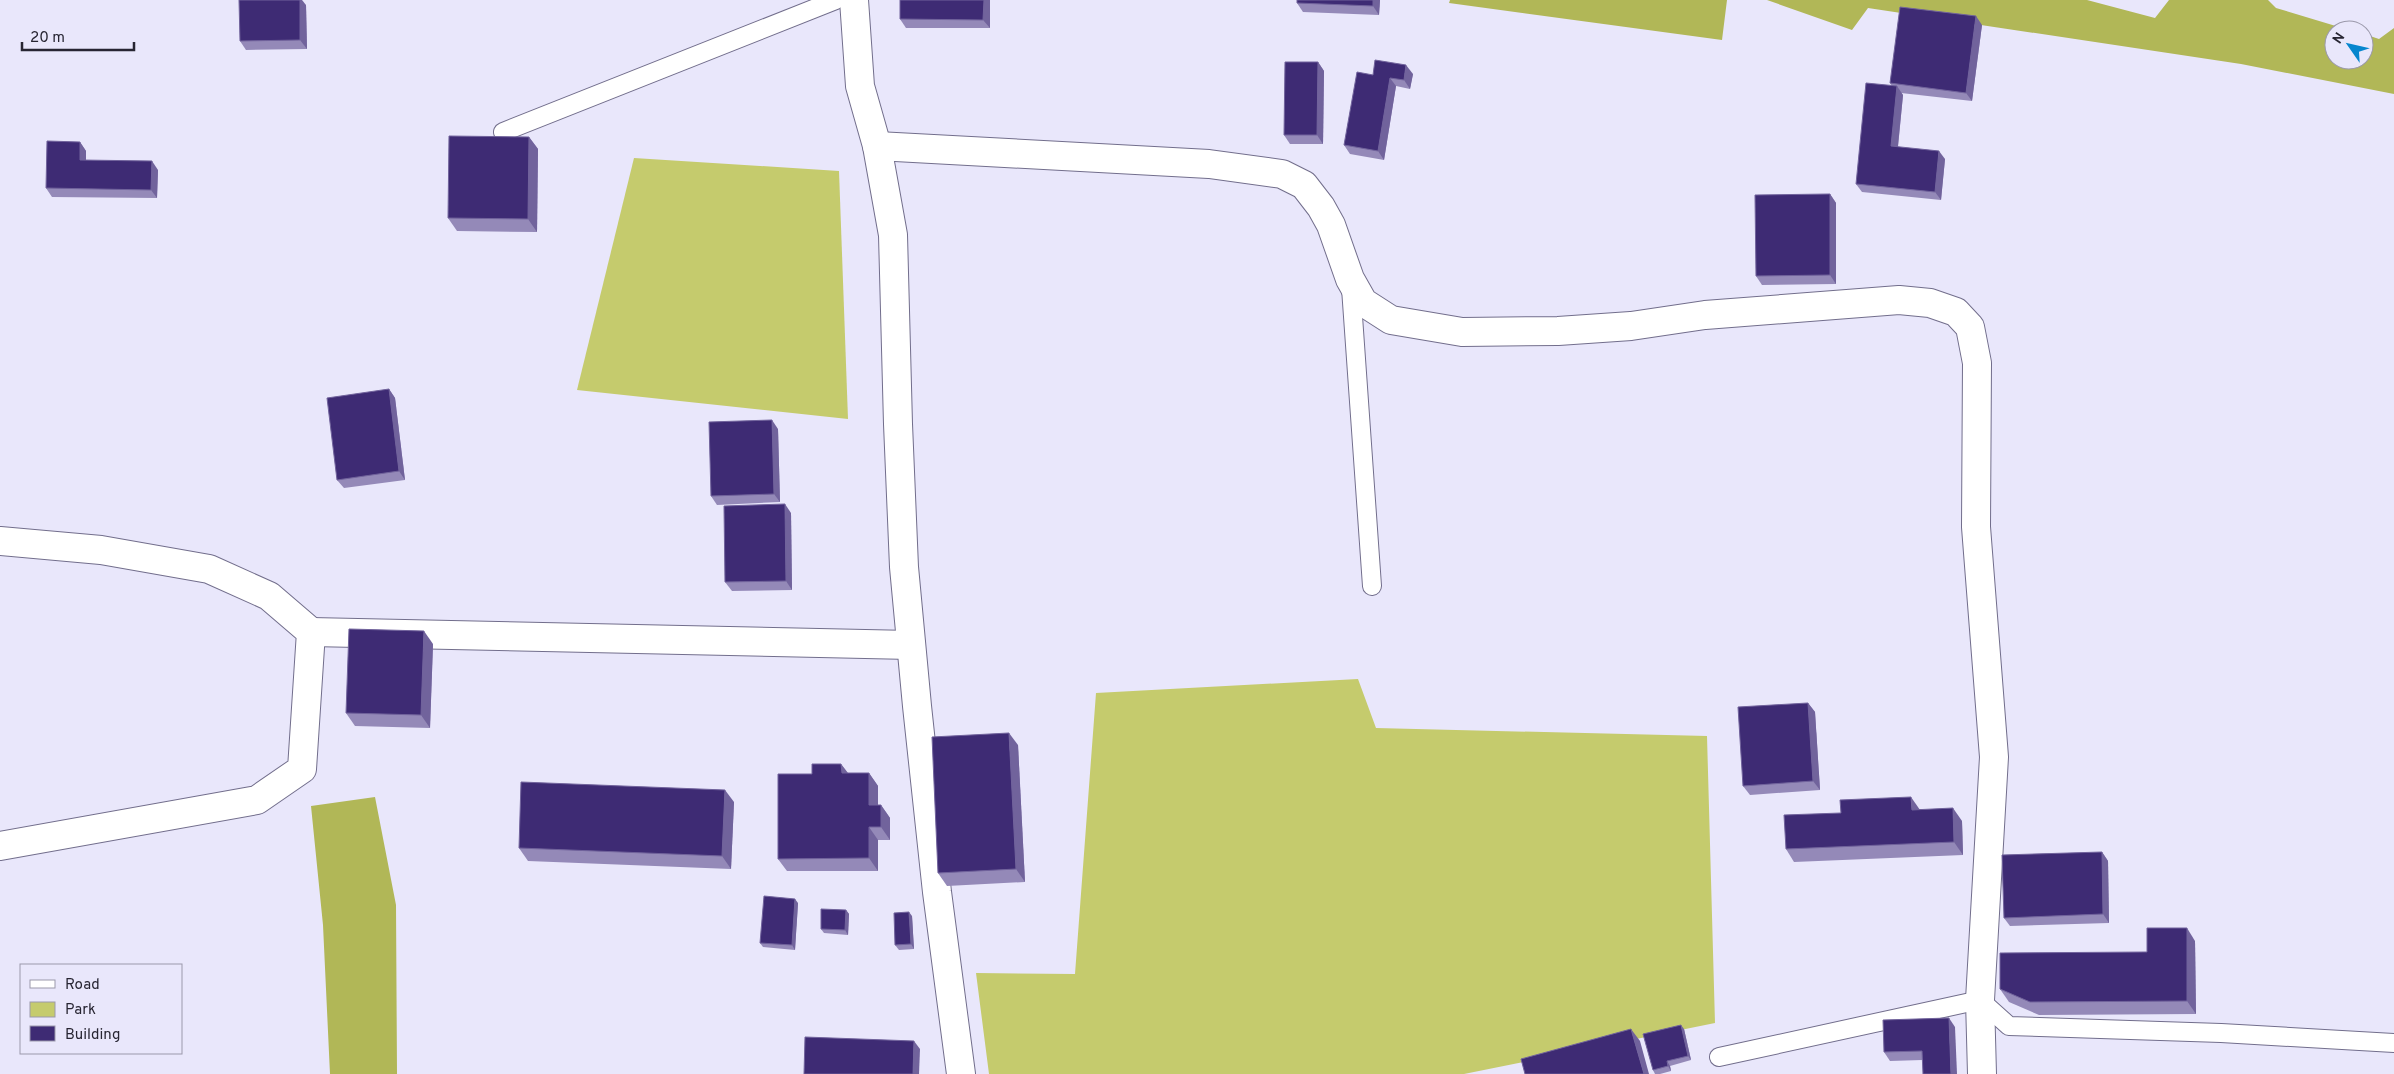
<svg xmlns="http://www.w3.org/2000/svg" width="2394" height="1074" font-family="Overpass,sans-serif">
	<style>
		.green { fill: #c5cb6d }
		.forest { fill: #b1b757 }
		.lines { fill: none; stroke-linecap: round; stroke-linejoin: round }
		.service-casing { stroke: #726e8c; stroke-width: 20 }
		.minor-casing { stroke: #726e8c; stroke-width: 30 }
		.service { stroke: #fff; stroke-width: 18 }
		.minor { stroke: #fff; stroke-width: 28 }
		.wall { fill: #9489b8 }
		.shaded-wall { fill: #71639c }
		.building { fill: #3e2b74; stroke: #71639c }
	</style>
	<rect width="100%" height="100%" fill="#e9e7fb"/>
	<!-- green -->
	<g class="green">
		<polygon points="634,158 839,171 848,419 577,390"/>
		<polygon points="1358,679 1376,728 1707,736 1715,1023 1464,1074 989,1074 976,973 1075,974 1096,693"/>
	</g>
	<!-- forest -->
	<g class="forest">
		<polygon points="1450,0 1727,0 1722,40 1449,3"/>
		<polygon points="1767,0 2087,0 2155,18 2169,0 2268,0 2276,8 2349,30 2334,30 2334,60 2364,60 2364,34 2379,39 2394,28 2394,94 2241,64 1868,8 1852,30"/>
		<polygon points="375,797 396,905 397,1074 330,1074 323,925 311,806"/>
	</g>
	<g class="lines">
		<defs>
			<g id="service">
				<polyline points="503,132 836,0"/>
				<polyline points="1351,288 1372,586"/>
				<polyline points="1719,1057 1980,1000 2009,1026 2221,1033 2394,1043"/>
			</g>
			<g id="minor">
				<polyline points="854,0 860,86 877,146 893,235 898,424 904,567 917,706 937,892 961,1074"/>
				<polyline points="877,146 1209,164 1282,174 1304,185 1321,207 1331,225 1350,279 1363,302 1391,320 1462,332 1558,331 1631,326 1705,315 1899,300 1930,303 1956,312 1970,327 1977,363 1976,527 1994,757 1980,1000 1982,1074"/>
				<polyline points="0,541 101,550 209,569 269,596 311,632 302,769 257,800 0,846"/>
				<polyline points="311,632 911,645"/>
			</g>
		</defs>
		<!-- service casing -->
		<use href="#service" class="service-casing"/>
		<!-- minor casing -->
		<use href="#minor" class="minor-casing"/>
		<!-- service -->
		<use href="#service" class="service"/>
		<!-- minor -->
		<use href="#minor" class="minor"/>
	</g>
	<!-- wall -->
	<g class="wall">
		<polygon points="900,0 990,0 990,28 906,28 900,19"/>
		<polygon points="1380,0 1379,15 1303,12 1297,3"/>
		<polygon points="306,5 307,49 246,50 240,41"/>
		<polygon points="1982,25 1972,101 1901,93 1903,95 1898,147 1945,159 1941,200 1862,192 1856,184 1892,86 1890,83"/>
		<polygon points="1318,62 1324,71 1323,144 1290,144 1284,135"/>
		<polygon points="1413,74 1410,89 1396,86 1384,160 1350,154 1344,145 1373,75"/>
		<polygon points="529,137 538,149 537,232 457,231 448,218"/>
		<polygon points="80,142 86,151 86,160 158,170 157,198 52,197 46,188"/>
		<polygon points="1830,194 1836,203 1836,284 1762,285 1756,276"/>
		<polygon points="389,389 395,398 405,480 344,488 337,480"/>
		<polygon points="778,429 780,502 717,505 711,496"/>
		<polygon points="791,513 792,590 732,591 725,582"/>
		<polygon points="433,644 430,728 355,726 346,713"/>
		<polygon points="1808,703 1815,712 1820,790 1750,795 1743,786"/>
		<polygon points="1018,745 1025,882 947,886 938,873"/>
		<polygon points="841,764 848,773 869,773 878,786 878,805 881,805 890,818 890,840 878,840 878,871 787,871 778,859 812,774"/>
		<polygon points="734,802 731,869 528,861 519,848"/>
		<polygon points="1920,809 1962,821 1963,855 1794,862 1786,849"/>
		<polygon points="2102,852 2108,861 2109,923 2010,926 2004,918"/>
		<polygon points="798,903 795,950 763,947 760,943"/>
		<polygon points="846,910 849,914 848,935 824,933 821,929"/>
		<polygon points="912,916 914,949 899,950 895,945"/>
		<polygon points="2195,941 2196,1014 2039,1015 2009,1002 2000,989 2147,952"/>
		<polygon points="1955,1027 1922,1060 1890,1061 1884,1052"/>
		<polygon points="1684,1029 1691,1060 1670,1066 1671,1071 1660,1074 1655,1074 1653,1070"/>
	</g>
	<!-- shaded-wall -->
	<g class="shaded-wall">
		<polygon points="300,0 302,0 306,5 307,49 300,40"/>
		<polygon points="984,0 990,0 990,28 983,20"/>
		<polygon points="1373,0 1380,0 1379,15 1373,6"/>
		<polygon points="1976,16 1982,25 1972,101 1966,93"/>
		<polygon points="1318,62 1324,71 1323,144 1317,135"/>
		<polygon points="1406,65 1413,74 1410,89 1404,80"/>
		<polygon points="1390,78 1396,86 1384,160 1378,151"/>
		<polygon points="1897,86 1903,95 1897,155 1891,146"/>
		<polygon points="529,137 538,149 537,232 528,219"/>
		<polygon points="80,142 86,151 86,169 80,160"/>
		<polygon points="1939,151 1945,159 1941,200 1935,192"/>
		<polygon points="152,161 158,170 157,198 151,190"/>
		<polygon points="1830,194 1836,203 1836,284 1830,275"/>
		<polygon points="389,389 395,398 405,480 399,471"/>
		<polygon points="772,420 778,429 780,502 774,494"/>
		<polygon points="785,504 791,513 792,590 786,581"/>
		<polygon points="424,631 433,644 430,728 421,715"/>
		<polygon points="1808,703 1815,712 1820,790 1813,781"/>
		<polygon points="1009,733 1018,745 1025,882 1016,869"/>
		<polygon points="841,764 850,776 842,773"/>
		<polygon points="869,773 878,786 878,818 869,805"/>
		<polygon points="725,790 734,802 731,869 722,856"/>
		<polygon points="1911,797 1920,810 1912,810"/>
		<polygon points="881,805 890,818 890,840 881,827"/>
		<polygon points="1953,808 1962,821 1963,855 1954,842"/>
		<polygon points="869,827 878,840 878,871 869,858"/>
		<polygon points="2102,852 2108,861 2109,923 2103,914"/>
		<polygon points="795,899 798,903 795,950 792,945"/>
		<polygon points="846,910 849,914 848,935 845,930"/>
		<polygon points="909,912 912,916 914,949 911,944"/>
		<polygon points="2187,928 2195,941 2196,1014 2187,1001"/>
		<polygon points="1949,1018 1955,1027 1957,1074 1951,1074"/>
		<polygon points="1681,1025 1684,1029 1691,1060 1688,1056"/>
		<polygon points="1631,1029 1640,1041 1649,1074 1644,1074"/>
		<polygon points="914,1041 920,1049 919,1074 913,1074"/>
		<polygon points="1667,1061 1670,1066 1671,1071 1668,1066"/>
	</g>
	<!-- building -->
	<g class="building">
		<polygon points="239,0 300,0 300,40 240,41"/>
		<polygon points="900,0 984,0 983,20 900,19"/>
		<polygon points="1297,0 1373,0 1373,6 1297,3"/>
		<polygon points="1900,7 1976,16 1966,93 1890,83"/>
		<polygon points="1375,60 1406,65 1404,80 1390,78 1378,151 1344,145 1357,72 1373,75"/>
		<polygon points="1285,62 1318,62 1317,135 1284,135"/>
		<polygon points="1866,83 1897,86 1891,146 1939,151 1935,192 1856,184"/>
		<polygon points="449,136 529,137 528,219 448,218"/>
		<polygon points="47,141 80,142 80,160 152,161 151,190 46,188"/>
		<polygon points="1830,194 1830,275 1756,276 1755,195"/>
		<polygon points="389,389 399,471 337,480 327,398"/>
		<polygon points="772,420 774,494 711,496 709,422"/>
		<polygon points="785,504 786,581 725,582 724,506"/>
		<polygon points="349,629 424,631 421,715 346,713"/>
		<polygon points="1808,703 1813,781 1743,786 1738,707"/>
		<polygon points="1009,733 1016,869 938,873 932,737"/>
		<polygon points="812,764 841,764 842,773 869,773 869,805 881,805 881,827 869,827 869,858 778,859 778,774 812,774"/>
		<polygon points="521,782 725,790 722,856 519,848"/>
		<polygon points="1911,797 1912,810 1953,808 1954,842 1786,849 1784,815 1841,813 1840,800"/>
		<polygon points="2102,852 2103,914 2004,918 2002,855"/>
		<polygon points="764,896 795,899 792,945 760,943"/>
		<polygon points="821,909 846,910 845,930 821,929"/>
		<polygon points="909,912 911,944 895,945 894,913"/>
		<polygon points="2147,928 2187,928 2187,1001 2030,1002 2000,989 2000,953 2147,952"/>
		<polygon points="1949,1018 1951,1074 1923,1074 1922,1051 1884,1052 1883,1020"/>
		<polygon points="1681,1025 1688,1056 1667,1061 1668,1066 1653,1070 1643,1034"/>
		<polygon points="1631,1029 1644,1074 1525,1074 1521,1059"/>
		<polygon points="805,1037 914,1041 913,1074 804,1074"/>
	</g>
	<!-- legend -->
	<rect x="20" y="964" width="162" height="90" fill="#e9e7fb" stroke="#9b99ab"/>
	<rect x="30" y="980" width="25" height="8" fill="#ffffff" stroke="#9b99ab"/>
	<text x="65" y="989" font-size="15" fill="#272532">Road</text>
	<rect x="30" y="1002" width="25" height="15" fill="#c5cb6d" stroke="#9b99ab"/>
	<text x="65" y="1014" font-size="15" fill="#272532">Park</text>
	<rect x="30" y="1026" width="25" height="15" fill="#3e2b74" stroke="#9b99ab"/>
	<text x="65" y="1039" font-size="15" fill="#272532">Building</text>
	<!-- north arrow -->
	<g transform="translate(2349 45) rotate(304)"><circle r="24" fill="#e9e7fb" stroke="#9b99ab"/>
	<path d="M0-4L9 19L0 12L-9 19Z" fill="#0686ce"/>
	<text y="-8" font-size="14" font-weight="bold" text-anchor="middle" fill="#272532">N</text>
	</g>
	<!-- scale -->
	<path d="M22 42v8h112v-8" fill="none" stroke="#272532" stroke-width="2.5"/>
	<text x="30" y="42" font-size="15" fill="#272532" stroke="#e9e7fb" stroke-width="4" paint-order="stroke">20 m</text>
</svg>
